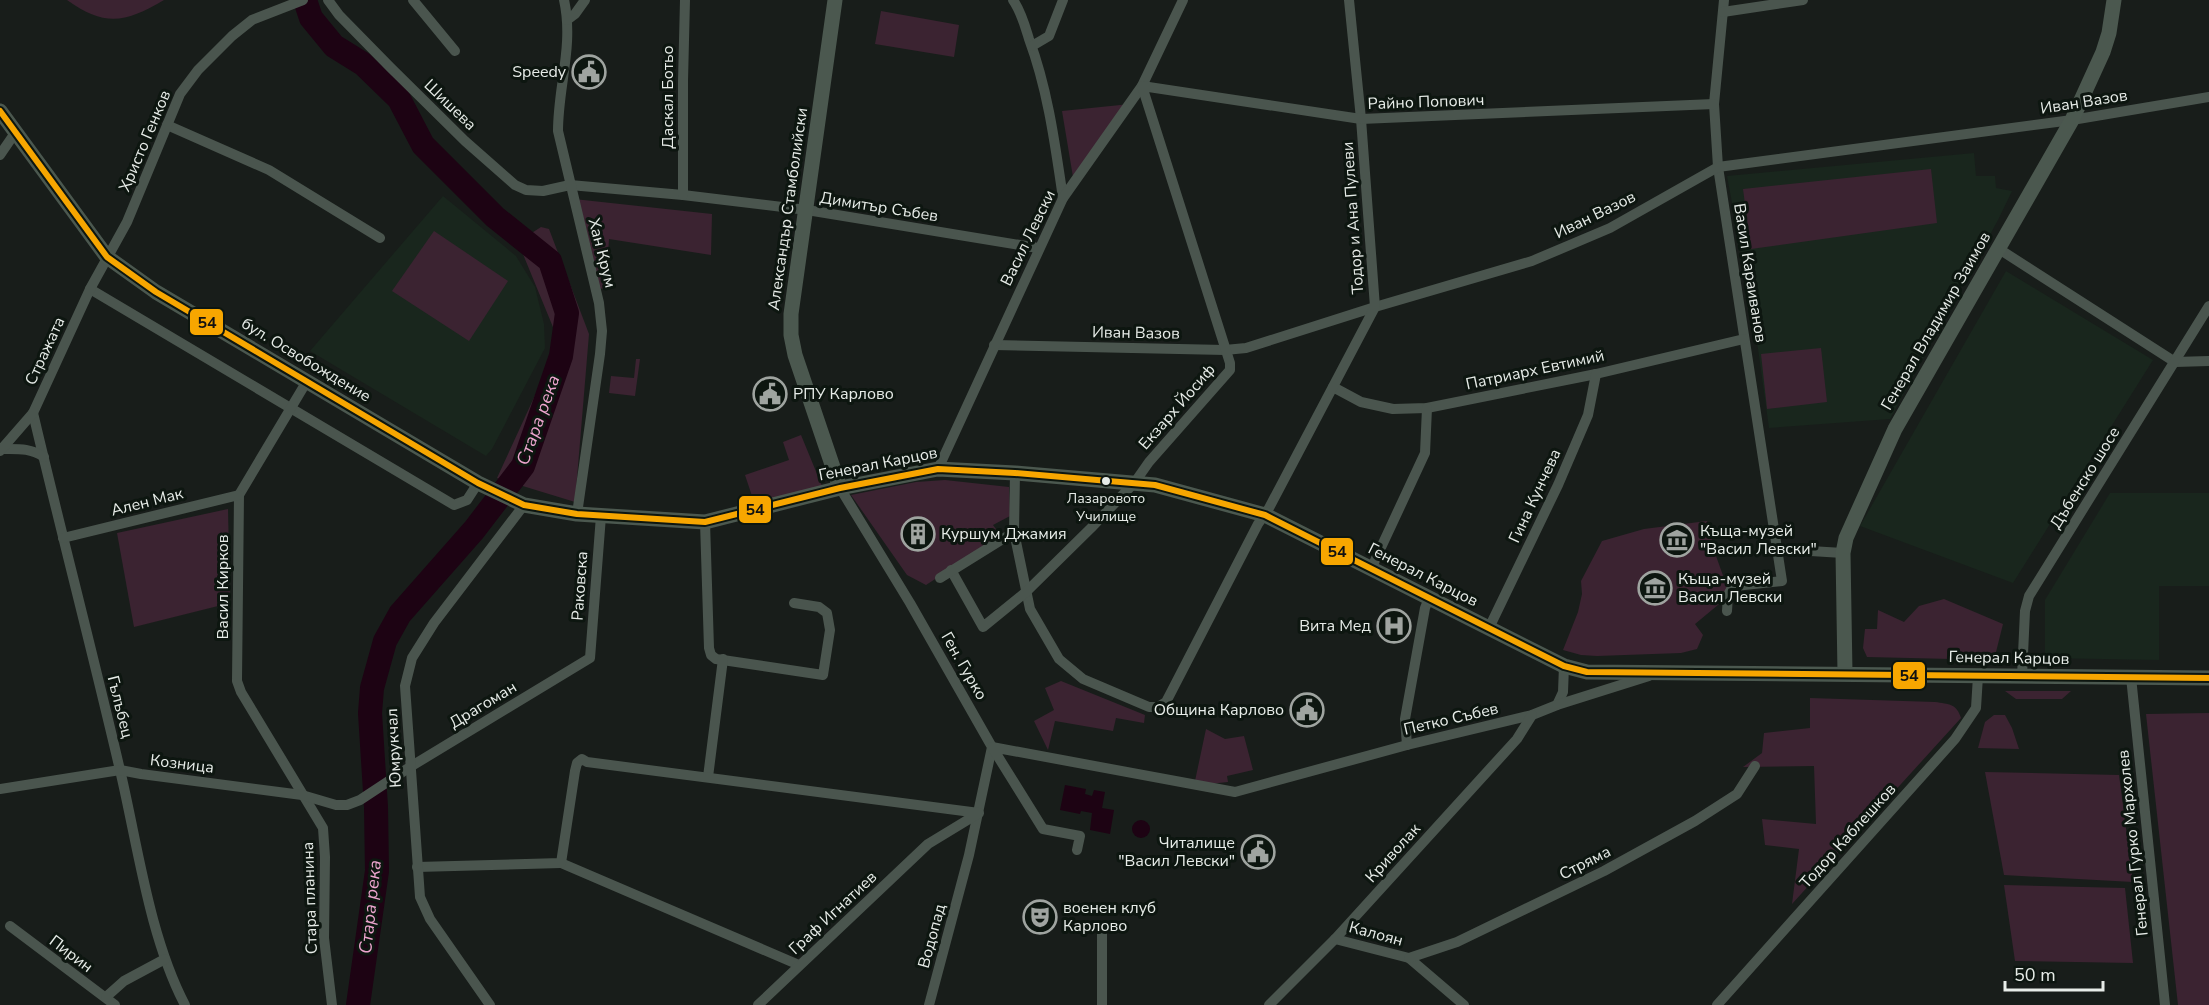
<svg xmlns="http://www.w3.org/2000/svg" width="2209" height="1005" font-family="'Nunito Sans',sans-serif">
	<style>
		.built { fill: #19261d }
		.green { fill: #3b2331 }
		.water { fill: #1d0313 }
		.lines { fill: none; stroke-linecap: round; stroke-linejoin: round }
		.river { stroke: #1d0313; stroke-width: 24 }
		.street { stroke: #4a554e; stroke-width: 10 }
		.secondary { stroke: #4b584f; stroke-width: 15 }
		.bus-1-casing { stroke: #0d1610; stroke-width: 10 }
		.bus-1 { stroke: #f7a600; stroke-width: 6 }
		.bus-dot { fill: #e7ece8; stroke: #0d1610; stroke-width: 2 }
		.labels { text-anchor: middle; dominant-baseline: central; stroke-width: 6; stroke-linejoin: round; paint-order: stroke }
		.bus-label { font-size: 14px; fill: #e7ece8; stroke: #0d1610 }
		.poi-label { font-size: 16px; fill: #e7ece8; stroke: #0d1610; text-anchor: start }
		.street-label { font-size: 16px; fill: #e7ece8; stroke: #0d1610 }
		.water-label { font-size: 18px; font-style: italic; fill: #eda5ce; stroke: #0d1610 }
		.line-badge { stroke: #0d1610; stroke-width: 2 }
		.pale-badge-label { font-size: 16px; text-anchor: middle; font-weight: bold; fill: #111 }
	</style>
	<rect width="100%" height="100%" fill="#181d1a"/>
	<!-- built -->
	<g class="built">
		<polygon points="1974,153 1976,176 1995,176 1996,188 2012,191 1998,220 1890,419 1769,428 1755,327 1727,176"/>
		<polygon points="443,196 516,256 535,287 544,324 545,348 492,449 486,456 310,351"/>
		<polygon points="2006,271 2153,360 2013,583 1860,526"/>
		<polygon points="2110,493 2209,493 2209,586 2159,586 2159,660 2045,658 2045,600"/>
	</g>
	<!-- green -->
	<g class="green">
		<path d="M67 0H164C125 23 105 27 67 0Z"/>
		<polygon points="881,11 959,25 954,57 875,44"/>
		<polygon points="1130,104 1074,183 1062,111"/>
		<polygon points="1931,169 1937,223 1751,249 1743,189"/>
		<polygon points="574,199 712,214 711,255 609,239 606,289 595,288"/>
		<polygon points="541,227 549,229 589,334 575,502 497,478 554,354 555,332 518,242"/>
		<polygon points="434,231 508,281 469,341 392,291"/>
		<polygon points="1821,348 1827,402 1767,409 1761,354"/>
		<polygon points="636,359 640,359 635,396 609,393 611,376 634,378"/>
		<polygon points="801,435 822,486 755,505 745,475 789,460 783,442"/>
		<polygon points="945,480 1009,487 1010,516 993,525 1001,536 926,585 907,575 851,495 916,482"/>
		<polygon points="228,509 230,603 134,627 117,533"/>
		<polygon points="1707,521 1716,556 1730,595 1695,624 1703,635 1697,649 1681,653 1597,656 1581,655 1563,650 1578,612 1582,594 1581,581 1602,541 1644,529"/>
		<polygon points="1944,599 2003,624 1994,660 1867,657 1863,648 1865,629 1877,629 1878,610 1904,622 1919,606"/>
		<polygon points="1061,681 1145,715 1144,723 1116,718 1113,731 1055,721 1048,750 1034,721 1054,710 1045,688"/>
		<polygon points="2005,691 2071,691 2062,699 2016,699"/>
		<path d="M1810 698 1935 702C1949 704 1957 704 1961 718L1792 904 1799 849 1765 845 1762 819 1816 824 1814 766 1743 767 1762 753 1764 733 1810 728Z"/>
		<polygon points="2209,713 2209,1005 2178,1005 2146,714"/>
		<polygon points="1994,715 2005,715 2012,728 2019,749 1978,748 1985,722"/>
		<polygon points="1206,729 1225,739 1244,736 1253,770 1227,776 1228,782 1209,784 1195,781"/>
		<polygon points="1985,772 2119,775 2133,882 2004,875"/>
		<polygon points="2004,885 2125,888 2133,963 2015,961"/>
	</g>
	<!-- water -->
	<g class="water">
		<polygon points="1065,785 1086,789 1085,794 1092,796 1094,790 1105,792 1102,808 1114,810 1110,834 1090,830 1092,813 1081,811 1080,814 1060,810"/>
		<circle cx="1141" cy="829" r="9"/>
	</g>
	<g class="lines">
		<!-- river -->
		<polyline class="river" points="305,0 311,18 334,46 363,64 399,99 423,145 495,217 550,261 567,313 561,356 523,466 474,530 400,614 385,641 372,688 370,713 376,807 377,871 358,1005"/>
		<!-- street -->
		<g class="street">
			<polyline points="328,0 339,15 390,67 465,141 515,185 526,190 543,191 570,185 683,195 807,210 1038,248"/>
			<polyline points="413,0 455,51"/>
			<path d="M564 0C574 45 558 86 558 131L599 303 602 331 600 354 577 514"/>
			<path d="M1013 0C1021 11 1025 26 1029 39 1048 90 1055 144 1063 198"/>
			<path d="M1724 0 1714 104 1718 167 1782 581 1735 586C1726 592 1728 601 1727 611"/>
			<polyline points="1723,12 1803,0"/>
			<polyline points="567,20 575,14 585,0"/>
			<polyline points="1032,46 1049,36 1063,0"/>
			<polyline points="167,125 269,170 380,238"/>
			<polyline points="0,155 15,133"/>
			<polyline points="683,195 683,81 685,0"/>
			<polyline points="1999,249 2175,362 2209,361"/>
			<polyline points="90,289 454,505 467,500 478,483"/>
			<polyline points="994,345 1225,350 1246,348 1375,307 1532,261 1610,228 1718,167 2072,120 2209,97"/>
			<polyline points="307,381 239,495 237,681 241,692 323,828 325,857 324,938 332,1005"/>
			<polyline points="1333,387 1361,402 1393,409 1427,408 1596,374 1744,339"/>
			<path d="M33 413C61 532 92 650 120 770 138 846 149 936 185 1005"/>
			<path d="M3 449C19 449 30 448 44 457"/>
			<polyline points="0,451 33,413 90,289 127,222 180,94 198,70 232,36 252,20 303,0"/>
			<polyline points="938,469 1063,198 1142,86 1183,0"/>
			<polyline points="840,488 910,603 992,747 969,855 929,1005"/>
			<polyline points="705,522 709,648 711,655 716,659 823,675 830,630 827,613 819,607 794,603"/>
			<polyline points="1014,532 1030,609 1059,659 1083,679 1149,707 1158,707 1166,702 1258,524 1269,508 1375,307 1361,119 1349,0"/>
			<polyline points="63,538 239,495"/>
			<polyline points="1777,549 1843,553"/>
			<polyline points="1371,569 1425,453 1427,408"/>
			<polyline points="951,570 983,627 1026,592 1091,528 1135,482 1149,462 1230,370 1230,363 1142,86 1361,119 1714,104"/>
			<polyline points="940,578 1014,532 1015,473"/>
			<polyline points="1489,628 1558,485 1588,415 1596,374"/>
			<polyline points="2022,676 2025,611 2029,596 2209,306"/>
			<polyline points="2131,677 2165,1005"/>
			<polyline points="1557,705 1563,692 1564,666"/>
			<polyline points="1407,745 1405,719 1425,608 1429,598"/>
			<polyline points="708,777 723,659"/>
			<polyline points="0,789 120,770 141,774 302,795 336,805 347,805 360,800 410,767 590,658 601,516"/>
			<polyline points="1077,850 1080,836 1043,829 992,747 1235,792 1407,745 1532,715 1557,705 1649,676"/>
			<polyline points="561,863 799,965"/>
			<polyline points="417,867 561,863 575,771 577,763 582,759 587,762 979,813 928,844 758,1005"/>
			<polyline points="10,926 115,1005"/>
			<polyline points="1102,932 1102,1005"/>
			<polyline points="1335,939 1409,958 1464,1005"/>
			<polyline points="1409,958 1457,942 1604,871 1695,821 1737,794 1755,766"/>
			<polyline points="106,997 124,981 165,959"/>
			<polyline points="490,1005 430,919 420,897 405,686 412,658 434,623 524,505"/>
			<polyline points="1269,1005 1335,939 1517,739 1532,715"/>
			<polyline points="1717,1005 1955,739 1976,708 1978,676"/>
		</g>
		<!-- secondary -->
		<g class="secondary">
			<polyline points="835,0 791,314 791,335 795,355 840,488"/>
			<polyline points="0,111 107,257 156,292 478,483 524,505 577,514 705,522 840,488 938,469 1015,473 1155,485 1265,515 1564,666 1587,672 2209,678"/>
			<polyline points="1845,673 1843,553 1846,538 1895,429 2072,120 2103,52 2109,33 2114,0"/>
		</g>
		<defs>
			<polyline id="bus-1" points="0,111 107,257 156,292 478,483 524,505 577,514 705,522 840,488 938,469 1015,473 1155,485 1265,515 1564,666 1587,672 2209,678"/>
		</defs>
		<!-- bus-1 casing -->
		<use href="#bus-1" class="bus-1-casing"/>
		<!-- bus-1 -->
		<use href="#bus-1" class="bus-1"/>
	</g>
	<!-- icons -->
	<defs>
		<symbol id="civic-ring" viewBox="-11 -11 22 22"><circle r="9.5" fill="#0d1610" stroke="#9fa4a0" stroke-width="1.5"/><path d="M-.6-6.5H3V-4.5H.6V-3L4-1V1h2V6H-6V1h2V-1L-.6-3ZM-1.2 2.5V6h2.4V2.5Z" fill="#9fa4a0"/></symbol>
		<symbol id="building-ring" viewBox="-11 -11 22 22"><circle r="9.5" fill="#0d1610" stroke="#9fa4a0" stroke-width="1.5"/><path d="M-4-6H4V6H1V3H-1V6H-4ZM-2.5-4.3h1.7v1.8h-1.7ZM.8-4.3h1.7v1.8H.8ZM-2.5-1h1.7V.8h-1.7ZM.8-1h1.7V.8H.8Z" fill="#9fa4a0"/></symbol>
		<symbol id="museum-ring" viewBox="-11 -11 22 22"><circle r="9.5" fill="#0d1610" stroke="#9fa4a0" stroke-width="1.5"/><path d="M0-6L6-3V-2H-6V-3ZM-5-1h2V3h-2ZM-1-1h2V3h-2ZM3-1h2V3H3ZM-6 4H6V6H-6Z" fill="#9fa4a0"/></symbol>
		<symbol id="hospital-ring" viewBox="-11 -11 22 22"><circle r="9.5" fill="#0d1610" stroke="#9fa4a0" stroke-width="1.5"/><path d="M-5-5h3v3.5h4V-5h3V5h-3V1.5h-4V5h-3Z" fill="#9fa4a0"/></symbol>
		<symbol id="theatre-ring" viewBox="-11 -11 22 22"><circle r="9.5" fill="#0d1610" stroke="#9fa4a0" stroke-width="1.5"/><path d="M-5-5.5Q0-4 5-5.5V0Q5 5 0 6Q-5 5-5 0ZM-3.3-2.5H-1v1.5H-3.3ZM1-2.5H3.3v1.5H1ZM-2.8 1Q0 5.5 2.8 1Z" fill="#9fa4a0"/></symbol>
	</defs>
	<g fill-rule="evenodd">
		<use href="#civic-ring" x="570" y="53" width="38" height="38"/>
		<use href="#civic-ring" x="751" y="375" width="38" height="38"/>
		<use href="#building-ring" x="899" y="515" width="38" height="38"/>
		<use href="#museum-ring" x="1658" y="521" width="38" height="38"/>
		<use href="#museum-ring" x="1636" y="569" width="38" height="38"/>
		<use href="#hospital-ring" x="1375" y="607" width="38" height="38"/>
		<use href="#civic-ring" x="1288" y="691" width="38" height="38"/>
		<use href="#civic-ring" x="1239" y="833" width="38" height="38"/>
		<use href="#theatre-ring" x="1021" y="898" width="38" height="38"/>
	</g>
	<!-- markers -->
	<circle class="bus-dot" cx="1106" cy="481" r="5"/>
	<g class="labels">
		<!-- bus labels -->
		<g class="bus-label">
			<text x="1106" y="498">Лазаровото<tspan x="1106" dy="18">Училище</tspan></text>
		</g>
		<!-- poi labels -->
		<g class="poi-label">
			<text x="566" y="72" text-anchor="end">Speedy</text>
			<text x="793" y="394">РПУ Карлово</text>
			<text x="1700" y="531">Къща-музей<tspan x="1700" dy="18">"Васил Левски"</tspan></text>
			<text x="941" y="534">Куршум Джамия</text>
			<text x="1678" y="579">Къща-музей<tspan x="1678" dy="18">Васил Левски</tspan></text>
			<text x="1371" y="626" text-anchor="end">Вита Мед</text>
			<text x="1284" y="710" text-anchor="end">Община Карлово</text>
			<text x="1235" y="843" text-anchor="end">Читалище<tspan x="1235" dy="18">"Васил Левски"</tspan></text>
			<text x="1063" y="908">военен клуб<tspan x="1063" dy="18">Карлово</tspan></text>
		</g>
		<!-- street labels -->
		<g class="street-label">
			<text transform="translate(668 97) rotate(-90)">Даскал Ботьо</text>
			<text transform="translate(1426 102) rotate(-2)">Райно Попович</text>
			<text transform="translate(2084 102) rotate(-9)">Иван Вазов</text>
			<text transform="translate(450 105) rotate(44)">Шишева</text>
			<text transform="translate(145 141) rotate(-67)">Христо Генков</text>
			<text transform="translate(879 207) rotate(9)">Димитър Събев</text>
			<text transform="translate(788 209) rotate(-82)">Александър Стамболийски</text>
			<text transform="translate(1595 215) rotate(-26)">Иван Вазов</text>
			<text transform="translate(1353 218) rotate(-94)">Тодор и Ана Пулеви</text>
			<text transform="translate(1028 238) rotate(-64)">Васил Левски</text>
			<text transform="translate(602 253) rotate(76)">Хан Крум</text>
			<text transform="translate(1750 273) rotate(81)">Васил Караиванов</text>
			<text transform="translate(1936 321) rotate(-60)">Генерал Владимир Заимов</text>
			<text transform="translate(1136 333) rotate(1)">Иван Вазов</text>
			<text transform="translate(45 351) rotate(-65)">Стражата</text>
			<text transform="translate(306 360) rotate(31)">бул. Освобождение</text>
			<text transform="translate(1535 370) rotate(-12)">Патриарх Евтимий</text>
			<text transform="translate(1177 407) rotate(-49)">Екзарх Йосиф</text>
			<text transform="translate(878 464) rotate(-11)">Генерал Карцов</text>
			<text transform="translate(2085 478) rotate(-58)">Дъбенско шосе</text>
			<text transform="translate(1535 496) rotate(-65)">Гина Кунчева</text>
			<text transform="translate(147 502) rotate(-14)">Ален Мак</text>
			<text transform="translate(1423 575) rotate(27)">Генерал Карцов</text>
			<text transform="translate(580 586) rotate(-86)">Раковска</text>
			<text transform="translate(223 587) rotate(-90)">Васил Кирков</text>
			<text transform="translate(2009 658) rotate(1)">Генерал Карцов</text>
			<text transform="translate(964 666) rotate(60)">Ген. Гурко</text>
			<text transform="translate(483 705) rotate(-31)">Драгоман</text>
			<text transform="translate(120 707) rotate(76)">Гълъбец</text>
			<text transform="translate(1451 719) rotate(-13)">Петко Събев</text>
			<text transform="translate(394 748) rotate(-93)">Юмрукчал</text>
			<text transform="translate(182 764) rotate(7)">Козница</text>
			<text transform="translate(1848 836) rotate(-48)">Тодор Каблешков</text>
			<text transform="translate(2133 843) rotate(-96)">Генерал Гурко Мархолев</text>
			<text transform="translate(1393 853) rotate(-48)">Криволак</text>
			<text transform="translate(1585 863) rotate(-27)">Стряма</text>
			<text transform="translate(310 898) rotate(-92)">Стара планина</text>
			<text transform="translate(833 913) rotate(-43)">Граф Игнатиев</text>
			<text transform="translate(1376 934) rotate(15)">Калоян</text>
			<text transform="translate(932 936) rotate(-75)">Водопад</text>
			<text transform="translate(71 954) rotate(37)">Пирин</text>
		</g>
		<!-- water labels -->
		<g class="water-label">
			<text transform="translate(538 420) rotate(-70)">Стара река</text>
			<text transform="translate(370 907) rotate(-84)">Стара река</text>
		</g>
	</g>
	<g class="line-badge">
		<rect x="189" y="308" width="35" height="28" rx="6" fill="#f7a600"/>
		<rect x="738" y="495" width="34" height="29" rx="6" fill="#f7a600"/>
		<rect x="1320" y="537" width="34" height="29" rx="6" fill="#f7a600"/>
		<rect x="1892" y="661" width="34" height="29" rx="6" fill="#f7a600"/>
	</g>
	<g class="pale-badge-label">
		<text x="207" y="328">54</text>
		<text x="755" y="515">54</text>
		<text x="1337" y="557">54</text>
		<text x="1909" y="681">54</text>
	</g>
	<!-- scale -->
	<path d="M2005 981v9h98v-9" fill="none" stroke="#e7ece8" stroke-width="3"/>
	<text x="2014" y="981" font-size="18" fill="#e7ece8" stroke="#0d1610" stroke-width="4.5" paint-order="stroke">50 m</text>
</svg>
